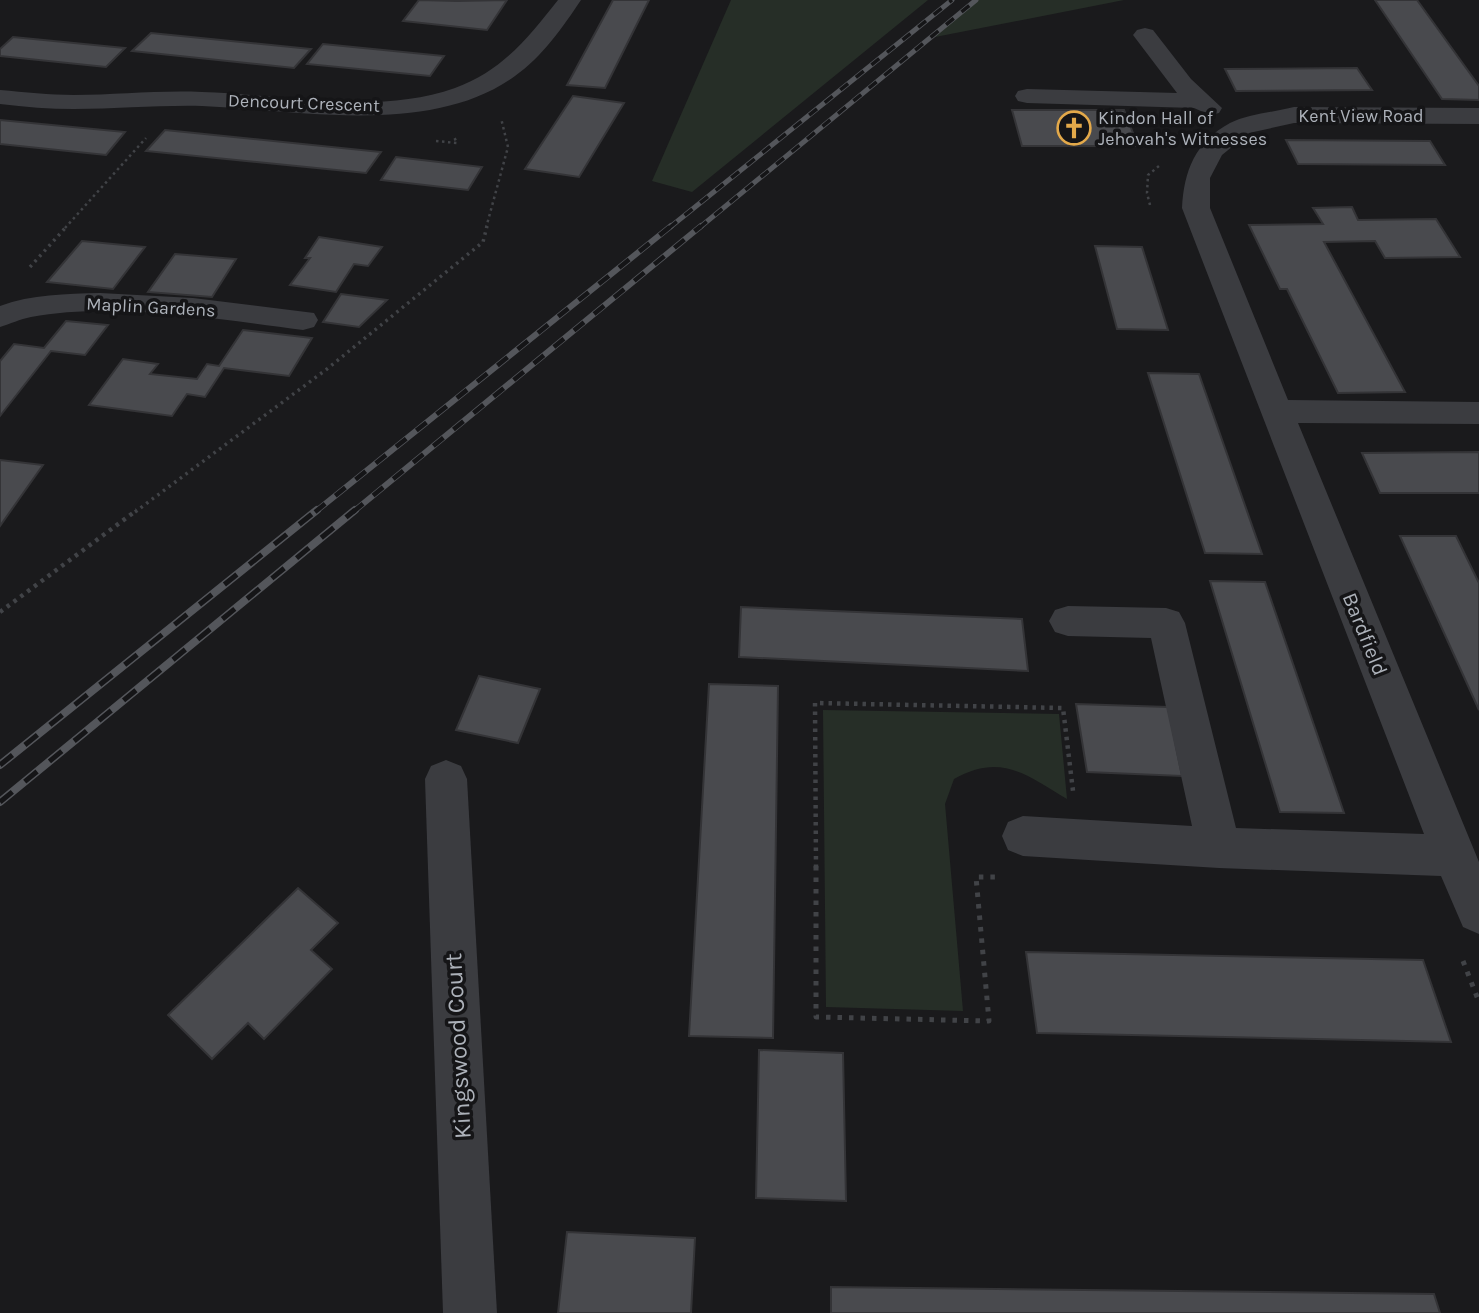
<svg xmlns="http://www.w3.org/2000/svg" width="1479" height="1313" font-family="Karla,sans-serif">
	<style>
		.green { fill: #262e27 }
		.building { fill: #494a4e; stroke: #343437; stroke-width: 2 }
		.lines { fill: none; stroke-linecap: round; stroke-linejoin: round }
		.path-far3 { stroke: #414347; stroke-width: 2.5; stroke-dasharray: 2.5 3.5; stroke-linecap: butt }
		.path-far2 { stroke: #414347; stroke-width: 3.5; stroke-dasharray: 2.5 4.5; stroke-linecap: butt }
		.path-far1 { stroke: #414347; stroke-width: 4.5; stroke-dasharray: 3.5 5; stroke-linecap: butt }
		.path { stroke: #414347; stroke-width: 5; stroke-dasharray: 4.5 7; stroke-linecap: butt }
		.minor { fill: #3b3c40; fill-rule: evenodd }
		.rail-far2-casing { stroke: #54565b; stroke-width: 5 }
		.rail-far1-casing { stroke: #54565b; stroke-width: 6 }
		.rail-casing { stroke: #54565b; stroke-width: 8 }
		.rail-far2 { stroke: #151517; stroke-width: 3.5; stroke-dasharray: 10; stroke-linecap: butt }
		.rail-far1 { stroke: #151517; stroke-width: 4.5; stroke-dasharray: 13; stroke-linecap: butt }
		.rail { stroke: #151517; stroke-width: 5; stroke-dasharray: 16; stroke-linecap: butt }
		.labels { text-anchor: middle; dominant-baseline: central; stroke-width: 7; stroke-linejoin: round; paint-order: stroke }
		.far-street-label { font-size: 18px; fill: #adb2ba; stroke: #151517 }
		.far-poi-label { font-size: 18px; fill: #adb2ba; stroke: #151517; text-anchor: start }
		.street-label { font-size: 21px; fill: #adb2ba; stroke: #151517 }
		.near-street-label { font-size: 24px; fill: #adb2ba; stroke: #151517 }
	</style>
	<rect width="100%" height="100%" fill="#1a1a1c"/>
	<!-- green -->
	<g class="green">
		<polygon points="731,0 928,0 692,192 652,181"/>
		<polygon points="977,0 1124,0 930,38"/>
		<path d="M823 710 1059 714 1067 799C1025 774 1001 753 954 779L945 804 963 1011 826 1007Z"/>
	</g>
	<!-- building -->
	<g class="building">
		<polygon points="419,0 457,1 507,0 487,30 403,21"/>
		<polygon points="613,0 649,0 605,88 567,85"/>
		<polygon points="1375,0 1417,0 1479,86 1479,100 1442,99"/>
		<polygon points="151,33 311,49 294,68 132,51"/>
		<polygon points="13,37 125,48 106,67 0,56 0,49"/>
		<polygon points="323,44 444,56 430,76 307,64"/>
		<polygon points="1357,68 1372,90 1236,91 1225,69"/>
		<polygon points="573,96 624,103 579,177 525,169"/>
		<polygon points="1012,110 1124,110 1138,146 1022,146"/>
		<polygon points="0,120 125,132 106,155 0,144"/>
		<polygon points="165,130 381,152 366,173 146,151"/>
		<polygon points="1286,140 1430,141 1445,165 1298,164"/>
		<polygon points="396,157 482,167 468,190 381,180"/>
		<polygon points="1352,207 1358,220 1436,219 1460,257 1385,258 1375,241 1324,242 1405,392 1338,393 1287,289 1280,289 1249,225 1323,224 1313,208"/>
		<polygon points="319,237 382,247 368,266 354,264 336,292 290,285 310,258 305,258"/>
		<polygon points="82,241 145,247 113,289 47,282"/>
		<polygon points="1095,246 1142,247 1168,330 1117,329"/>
		<polygon points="175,254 236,259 212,297 148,292"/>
		<polygon points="341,294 387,300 359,327 323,322"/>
		<polygon points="66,321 108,325 85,355 51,351 0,416 0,361 14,344 44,348"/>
		<polygon points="243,330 312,338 289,376 224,368 205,397 187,394 172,416 89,405 123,359 158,364 150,374 197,379 207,364 219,366"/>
		<polygon points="1148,373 1199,374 1262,554 1205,553"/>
		<polygon points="1479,452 1479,493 1380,493 1362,453"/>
		<polygon points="0,460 43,465 0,526"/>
		<polygon points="1400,536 1456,536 1479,583 1479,710"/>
		<polygon points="1210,581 1265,582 1344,813 1280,812"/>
		<polygon points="741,607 1022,619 1028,671 739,657"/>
		<polygon points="479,676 540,689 518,743 456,730"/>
		<polygon points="709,684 778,686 773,1038 689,1036"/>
		<polygon points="1076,704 1168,707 1182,776 1087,772"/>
		<polygon points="298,888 338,923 311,950 332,969 264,1039 248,1023 212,1059 168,1015"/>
		<polygon points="1026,952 1423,960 1451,1042 1037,1033"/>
		<polygon points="759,1050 843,1053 846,1201 756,1198"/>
		<polygon points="567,1232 695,1238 691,1313 558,1313"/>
		<polygon points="831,1287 1434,1294 1440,1313 831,1313"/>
	</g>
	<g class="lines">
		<!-- path-far3 -->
		<g class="path-far3">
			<polyline points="436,141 457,143 453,135"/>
			<polyline points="1150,205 1147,193 1148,175 1159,166"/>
			<polyline points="65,228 146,138"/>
			<polyline points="486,228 508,147 501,118"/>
		</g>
		<!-- path-far2 -->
		<g class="path-far2">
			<polyline points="30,267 67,226"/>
			<polyline points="135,512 327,369 483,242 487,226"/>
		</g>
		<!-- path-far1 -->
		<g class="path-far1">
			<polyline points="0,612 137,510"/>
			<polyline points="816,868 815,703 1063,708 1073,791"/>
		</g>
		<!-- path -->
		<g class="path">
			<polyline points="816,866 816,1017 989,1021 976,877 998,877"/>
			<polyline points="1463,961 1479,1002"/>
		</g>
		<!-- minor -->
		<g class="minor">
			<path d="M558 0H581C563 27 542 57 515 76 431 137 299 110 202 106 160 105 117 109 74 109 50 109 25 107 0 104V90C25 92 49 95 74 95 117 95 159 90 202 92 283 94 376 116 455 88 502 71 528 38 558 0Z"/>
			<polygon points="1145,28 1153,30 1191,79 1222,108 1219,113 1210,115 1194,108 1027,103 1018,101 1015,96 1018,91 1027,89 1177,93 1133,35 1137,30"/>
			<path d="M1294 107 1479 108V124L1294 123 1249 133 1222 155 1210 178V208L1288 400 1479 402V424L1298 423 1479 862V934L1463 927 1441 876 1219 868 1023 856 1008 850 1002 836 1008 822 1023 816 1192 826 1151 638 1068 636 1055 632 1049 621 1055 610 1068 606 1166 608 1179 612 1185 623 1236 828 1424 834 1182 208C1184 171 1195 142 1230 123 1248 114 1275 112 1294 107Z"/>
			<path d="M100 293 193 298 314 313 318 320 314 327 303 330C220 319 113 302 31 317 20 319 10 324 0 327V306C32 294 66 294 100 293Z"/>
			<polygon points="446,760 461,766 467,779 497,1313 443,1313 425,779 431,766"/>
		</g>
		<defs>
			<g id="rail-far2">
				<polyline points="669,228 952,0"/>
				<polyline points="699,228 976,0"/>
			</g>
			<g id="rail-far1">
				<polyline points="315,512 671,226"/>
				<polyline points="353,512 701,226"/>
			</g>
			<g id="rail">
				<polyline points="0,765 317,510"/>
				<polyline points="0,802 355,510"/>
			</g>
		</defs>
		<!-- rail-far2 casing -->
		<use href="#rail-far2" class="rail-far2-casing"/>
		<!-- rail-far1 casing -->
		<use href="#rail-far1" class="rail-far1-casing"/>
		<!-- rail casing -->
		<use href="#rail" class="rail-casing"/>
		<!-- rail-far2 -->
		<use href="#rail-far2" class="rail-far2"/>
		<!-- rail-far1 -->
		<use href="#rail-far1" class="rail-far1"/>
		<!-- rail -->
		<use href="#rail" class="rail"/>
	</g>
	<!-- icons -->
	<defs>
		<symbol id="church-ring" viewBox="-11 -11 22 22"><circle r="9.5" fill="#151517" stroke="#e3a94a" stroke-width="1.5"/><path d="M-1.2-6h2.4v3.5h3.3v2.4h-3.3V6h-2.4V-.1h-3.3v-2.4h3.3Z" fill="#e3a94a"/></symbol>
	</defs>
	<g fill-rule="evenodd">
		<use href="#church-ring" x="1055" y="109" width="38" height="38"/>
	</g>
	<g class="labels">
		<!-- far-street labels -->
		<g class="far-street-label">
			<text transform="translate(304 103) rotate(2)">Dencourt Crescent</text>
			<text x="1361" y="116">Kent View Road</text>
			<text transform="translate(151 307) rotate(3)">Maplin Gardens</text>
		</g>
		<!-- far-poi labels -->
		<g class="far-poi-label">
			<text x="1098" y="118">Kindon Hall of<tspan x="1098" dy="21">Jehovah's Witnesses</tspan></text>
		</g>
		<!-- street labels -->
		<g class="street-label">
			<text transform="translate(1365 634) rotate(68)">Bardfield</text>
		</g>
		<!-- near-street labels -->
		<g class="near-street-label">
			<text transform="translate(458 1046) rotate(-93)">Kingswood Court</text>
		</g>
	</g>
</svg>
